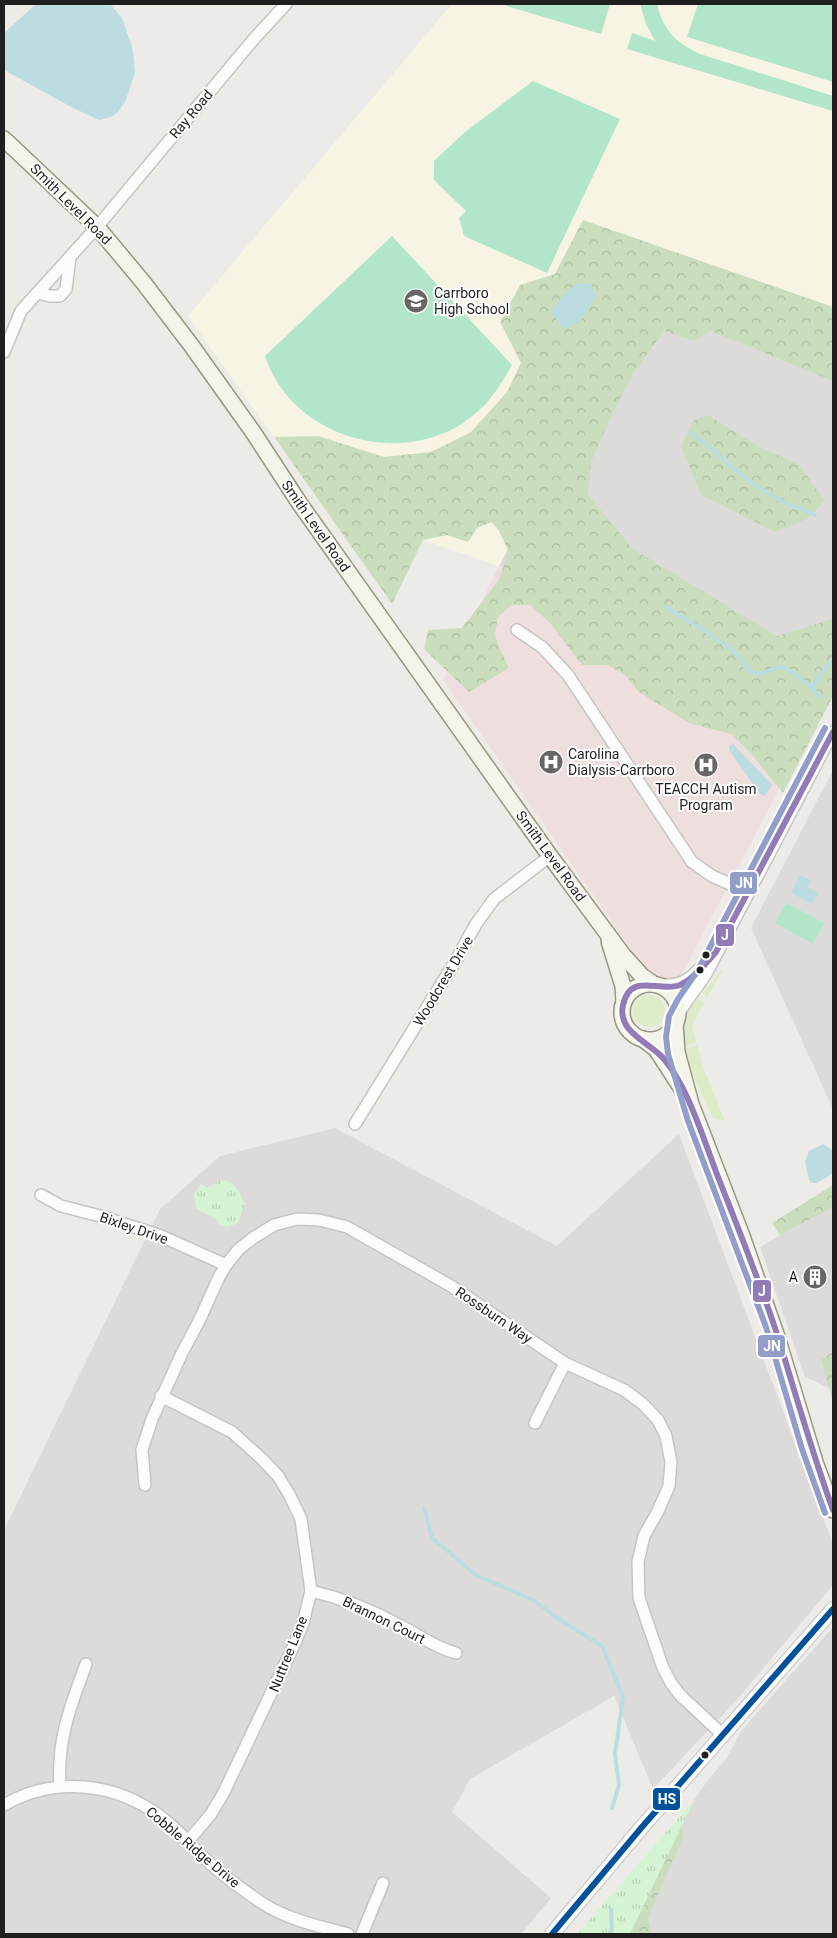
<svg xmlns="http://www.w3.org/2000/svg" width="837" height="1938" font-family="Roboto,sans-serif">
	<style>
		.residential { fill: #dcdbd9 }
		.commercial { fill: #efdede }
		.education { fill: #f7f4e4 }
		.grass { fill: #ddecc6 }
		.forest { fill: url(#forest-crowns) }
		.park { fill: url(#park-tufts) }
		.pitch { fill: #b2e6cb }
		.water { fill: #bbdde2 }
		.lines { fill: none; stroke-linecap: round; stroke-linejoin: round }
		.stream { stroke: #bbdde2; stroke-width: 4 }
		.minor-casing { stroke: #c6c5c4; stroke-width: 14 }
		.tertiary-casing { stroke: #c6c5c4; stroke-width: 16 }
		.secondary-casing { stroke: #98977f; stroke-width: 18 }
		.minor { stroke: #fcfcfc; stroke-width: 11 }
		.tertiary { stroke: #fcfcfc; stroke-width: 14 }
		.secondary { stroke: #f4f4eb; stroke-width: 15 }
		.bus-1-casing { stroke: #fff; stroke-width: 10 }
		.bus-2-casing { stroke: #fff; stroke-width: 10 }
		.bus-3-casing { stroke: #fff; stroke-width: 10 }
		.bus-1 { stroke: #937bb8; stroke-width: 6 }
		.bus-2 { stroke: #929dca; stroke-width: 6 }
		.bus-3 { stroke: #01519b; stroke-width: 6 }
		.bus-dot { fill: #1f1f1f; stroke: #fff; stroke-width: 2 }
		.labels { text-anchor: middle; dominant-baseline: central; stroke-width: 4; stroke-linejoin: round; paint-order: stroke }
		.street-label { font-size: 14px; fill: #1f1f1f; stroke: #fff }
		.poi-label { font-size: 14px; fill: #1f1f1f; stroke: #fff; text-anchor: start }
		.line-badge { stroke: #fff; stroke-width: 2 }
		.badge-label { font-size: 14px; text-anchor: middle; font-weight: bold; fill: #fff }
	</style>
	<defs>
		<pattern id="forest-crowns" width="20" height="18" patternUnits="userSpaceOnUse" patternTransform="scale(1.25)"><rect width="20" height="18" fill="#caddbd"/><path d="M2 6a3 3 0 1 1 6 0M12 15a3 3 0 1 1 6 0" fill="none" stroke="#adbda2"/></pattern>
		<pattern id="park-tufts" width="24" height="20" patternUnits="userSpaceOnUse" patternTransform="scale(1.25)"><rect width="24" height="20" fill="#d5f4d3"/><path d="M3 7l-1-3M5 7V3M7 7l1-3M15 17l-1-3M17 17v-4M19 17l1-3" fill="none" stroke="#b6d1b5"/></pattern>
	</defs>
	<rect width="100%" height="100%" fill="#edebe8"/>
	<!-- residential -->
	<g class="residential">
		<polygon points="639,286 833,366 833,686 795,759 499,566"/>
		<polygon points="833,770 833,1109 751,928"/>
		<polygon points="335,1128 557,1246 679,1134 833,1544 833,1585 735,1702 653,1789 614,1696 470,1779 452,1812 551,1898 521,1934 4,1934 4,1530 160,1209 220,1156"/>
		<polygon points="833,1205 833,1390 805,1377 760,1247"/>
		<polygon points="833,1627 833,1934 630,1934 694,1800 708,1780 726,1759 742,1730"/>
	</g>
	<!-- commercial -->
	<polygon class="commercial" points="499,566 795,759 677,983 654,982 443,680"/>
	<!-- education -->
	<polygon class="education" points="452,4 833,4 833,366 639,286 499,566 423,540 392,604 188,316"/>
	<!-- grass -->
	<g class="grass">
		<polygon points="722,969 723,970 706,999 703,992"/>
		<circle cx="649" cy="1011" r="16"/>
		<path d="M696 998 704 1002 692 1026 696 1042 687 1046 681 1044C680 1022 683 1015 696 998Z"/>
		<polygon points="697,1045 704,1069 725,1121 714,1118 710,1113 684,1053 688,1048"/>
	</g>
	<!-- forest -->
	<g class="forest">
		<polygon points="583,220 833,307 833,381 711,331 694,341 664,331 633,374 612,414 591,462 588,495 633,549 777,636 833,619 833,696 783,793 753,756 731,734 689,723 639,692 626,676 608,665 582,665 550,623 530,605 511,605 498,617 495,633 498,645 509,668 469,692 424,649 428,630 462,628 498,581 509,552 499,531 492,522 477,528 468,542 447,535 423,540 392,604 274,437 318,436 384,457 431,452 471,432 507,392 521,363 500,322 520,285 555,274"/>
		<polygon points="708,415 761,448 799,464 825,501 807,519 775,532 701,495 681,446 693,421"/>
		<polygon points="833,1185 833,1207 780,1235 772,1223"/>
		<polygon points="833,1352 833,1402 821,1359"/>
		<polygon points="679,1819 684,1835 648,1918 652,1934 582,1934"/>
	</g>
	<!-- park -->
	<g class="park">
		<path d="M224 1180C237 1184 239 1192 245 1204L238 1223 227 1227 219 1224 217 1220 196 1208 194 1194 201 1184 208 1188 215 1183Z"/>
		<polygon points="694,1800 630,1934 577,1934"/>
	</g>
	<!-- pitch -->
	<g class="pitch">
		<polygon points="500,4 610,4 601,34"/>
		<path d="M640 4H657C663 30 676 43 700 54L833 96V111L627 49 632 33 655 41 646 24Z"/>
		<polygon points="698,4 833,4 833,82 687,37"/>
		<polygon points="533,81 620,119 547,273 464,236 459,218 466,211 434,180 434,161 465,132"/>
		<path d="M392 236 512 365C502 382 492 400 476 413 409 472 292 440 265 356Z"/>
		<polygon points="786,903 824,923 813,944 775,923"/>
	</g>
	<!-- water -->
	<g class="water">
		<polygon points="36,4 110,4 122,18 133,50 135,73 125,102 118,112 111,117 99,120 73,108 4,70 4,33"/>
		<polygon points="578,283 591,284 596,298 581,320 564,329 551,313 564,294"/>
		<polygon points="733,744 772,785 765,796 760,794 729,750 729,746"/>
		<polygon points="800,875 811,880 808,887 818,893 812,904 791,893"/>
		<polygon points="823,1144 833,1151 833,1173 817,1183 810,1183 805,1162 809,1151"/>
	</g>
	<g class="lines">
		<!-- stream -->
		<g class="stream">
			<path d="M691 433C710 444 723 461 741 475 755 486 773 497 790 505 798 509 807 510 815 515"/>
			<path d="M664 606C689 622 716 636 738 656 744 661 745 671 753 673 762 676 771 669 779 667 789 666 813 689 819 696"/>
			<polyline points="814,690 814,684 833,658"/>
			<polyline points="424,1508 432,1538 476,1575 533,1600 557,1618 602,1646 623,1697 615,1754 619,1785 612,1808"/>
			<polyline points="610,1934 612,1931 611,1909"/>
		</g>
		<defs>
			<g id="minor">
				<polyline points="37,293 50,296 60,296 66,289 70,257"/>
				<polyline points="4,352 21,311 97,227 253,40 286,4"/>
				<polyline points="517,630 542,647 568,675 692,862 712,876 748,892"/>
				<path d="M661 985C687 986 692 976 710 958"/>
				<path d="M678 1015C686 1000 697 988 706 974L833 732"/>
				<polyline points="355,1124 455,962 476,924 494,899 550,856"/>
				<polyline points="41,1195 61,1206 100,1216 161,1236 226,1265"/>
				<polyline points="161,1396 232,1432 262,1459 278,1476 289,1494 301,1519 311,1591 303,1623 295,1643 223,1794 211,1814 189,1840"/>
				<polyline points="535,1423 565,1363"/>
				<polyline points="145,1485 142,1450 152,1419 182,1353 199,1321 219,1277 226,1265 239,1249 253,1238 274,1225 297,1219 319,1220 347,1227 451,1286 565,1363 624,1390 643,1404 658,1420 666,1436 671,1462 669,1486 657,1513 644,1536 638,1562 639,1598 663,1668 671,1683 680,1695 723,1735"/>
				<path d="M311 1591C342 1598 372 1610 401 1626 419 1635 436 1648 456 1653"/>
				<path d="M60 1786C57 1740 70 1707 86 1664"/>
				<path d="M4 1805C54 1776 115 1782 161 1817 178 1829 190 1845 205 1859 222 1875 243 1890 262 1903 286 1919 321 1927 348 1934"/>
				<polyline points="362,1934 383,1883"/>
			</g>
			<polyline id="tertiary" points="552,1934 642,1827 833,1609"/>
			<g id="secondary">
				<polyline points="4,139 97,227 143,282 191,345 253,432 300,504 550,856 623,955 642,976 652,983"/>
				<polyline points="609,941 623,986 624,1002"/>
				<circle cx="650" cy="1012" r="28"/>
				<polyline points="675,1024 677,1052 691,1104 742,1236 777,1337 816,1465 833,1510"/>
				<polyline points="643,1039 656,1049 682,1089"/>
			</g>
		</defs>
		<!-- minor casing -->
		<use href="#minor" class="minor-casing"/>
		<!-- tertiary casing -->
		<use href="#tertiary" class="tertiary-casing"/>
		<!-- secondary casing -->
		<use href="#secondary" class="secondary-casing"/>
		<!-- minor -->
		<use href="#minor" class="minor"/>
		<!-- tertiary -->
		<use href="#tertiary" class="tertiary"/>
		<!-- secondary -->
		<use href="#secondary" class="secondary"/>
		<defs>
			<path id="bus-1" d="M833 732 716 952C705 964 695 978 680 985 659 993 631 971 623 1005 617 1033 650 1042 664 1059 673 1070 681 1084 687 1097 700 1125 709 1154 720 1182 740 1233 761 1285 778 1337 796 1395 812 1453 833 1510"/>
			<polyline id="bus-2" points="825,1513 802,1449 766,1327 688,1121 668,1054 666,1037 669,1016 678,999 698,970 825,728"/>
			<polyline id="bus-3" points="552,1934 642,1827 833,1609"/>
		</defs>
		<!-- bus-1 casing -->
		<use href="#bus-1" class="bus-1-casing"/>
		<!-- bus-2 casing -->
		<use href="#bus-2" class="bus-2-casing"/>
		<!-- bus-3 casing -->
		<use href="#bus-3" class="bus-3-casing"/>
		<!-- bus-1 -->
		<use href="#bus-1" class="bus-1"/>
		<!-- bus-2 -->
		<use href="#bus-2" class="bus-2"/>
		<!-- bus-3 -->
		<use href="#bus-3" class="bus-3"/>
	</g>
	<!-- icons -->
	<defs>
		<symbol id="school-disc" viewBox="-11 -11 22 22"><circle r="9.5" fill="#676665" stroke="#fff"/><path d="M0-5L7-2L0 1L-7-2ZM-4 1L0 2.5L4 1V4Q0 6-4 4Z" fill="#fff"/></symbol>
		<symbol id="hospital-disc" viewBox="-11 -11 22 22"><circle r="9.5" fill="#676665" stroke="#fff"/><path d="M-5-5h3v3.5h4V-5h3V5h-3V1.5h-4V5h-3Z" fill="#fff"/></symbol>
		<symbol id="building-disc" viewBox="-11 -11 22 22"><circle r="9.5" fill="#676665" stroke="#fff"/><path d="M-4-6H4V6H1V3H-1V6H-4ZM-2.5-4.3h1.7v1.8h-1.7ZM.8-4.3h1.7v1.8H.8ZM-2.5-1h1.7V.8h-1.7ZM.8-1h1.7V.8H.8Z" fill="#fff"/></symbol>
	</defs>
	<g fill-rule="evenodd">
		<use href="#school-disc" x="402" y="287" width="28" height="28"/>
		<use href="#hospital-disc" x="537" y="748" width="28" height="28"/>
		<use href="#hospital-disc" x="692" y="751" width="28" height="28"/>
		<use href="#building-disc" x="801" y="1263" width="28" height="28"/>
	</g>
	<!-- markers -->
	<g class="bus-dot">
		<circle cx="706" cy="955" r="4.5"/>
		<circle cx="700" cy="970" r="4.5"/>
		<circle cx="705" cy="1755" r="4.5"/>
	</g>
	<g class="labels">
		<!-- street labels -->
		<g class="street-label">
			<text transform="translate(191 114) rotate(-50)">Ray Road</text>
			<text transform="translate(71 204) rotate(45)">Smith Level Road</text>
			<text transform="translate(316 526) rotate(55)">Smith Level Road</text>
			<text transform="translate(551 856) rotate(54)">Smith Level Road</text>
			<text transform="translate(443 981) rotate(-59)">Woodcrest Drive</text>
			<text transform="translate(134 1228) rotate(19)">Bixley Drive</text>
			<text transform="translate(494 1315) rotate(34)">Rossburn Way</text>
			<text transform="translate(384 1620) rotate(26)">Brannon Court</text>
			<text transform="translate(288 1654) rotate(-68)">Nuttree Lane</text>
			<text transform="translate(193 1847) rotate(40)">Cobble Ridge Drive</text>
		</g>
		<!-- poi labels -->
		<g class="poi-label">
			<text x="434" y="293">Carrboro<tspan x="434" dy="16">High School</tspan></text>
			<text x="568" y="754">Carolina<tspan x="568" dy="16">Dialysis-Carrboro</tspan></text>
			<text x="706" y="789" text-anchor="middle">TEACCH Autism<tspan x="706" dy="16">Program</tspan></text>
			<text x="798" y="1277" text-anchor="end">A</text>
		</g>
	</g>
	<g class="line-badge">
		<rect x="729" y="871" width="29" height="24" rx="5" fill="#929dca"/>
		<rect x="715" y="923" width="20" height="24" rx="5" fill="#937bb8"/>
		<rect x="752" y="1279" width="20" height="24" rx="5" fill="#937bb8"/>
		<rect x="757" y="1334" width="29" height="24" rx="5" fill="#929dca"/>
		<rect x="652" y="1787" width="29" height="24" rx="5" fill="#01519b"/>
	</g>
	<g class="badge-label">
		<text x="744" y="888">JN</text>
		<text x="725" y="940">J</text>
		<text x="762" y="1296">J</text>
		<text x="772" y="1351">JN</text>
		<text x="667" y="1804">HS</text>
	</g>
	<!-- border -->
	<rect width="837" height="1938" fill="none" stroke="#1f1f1f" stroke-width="10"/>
</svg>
